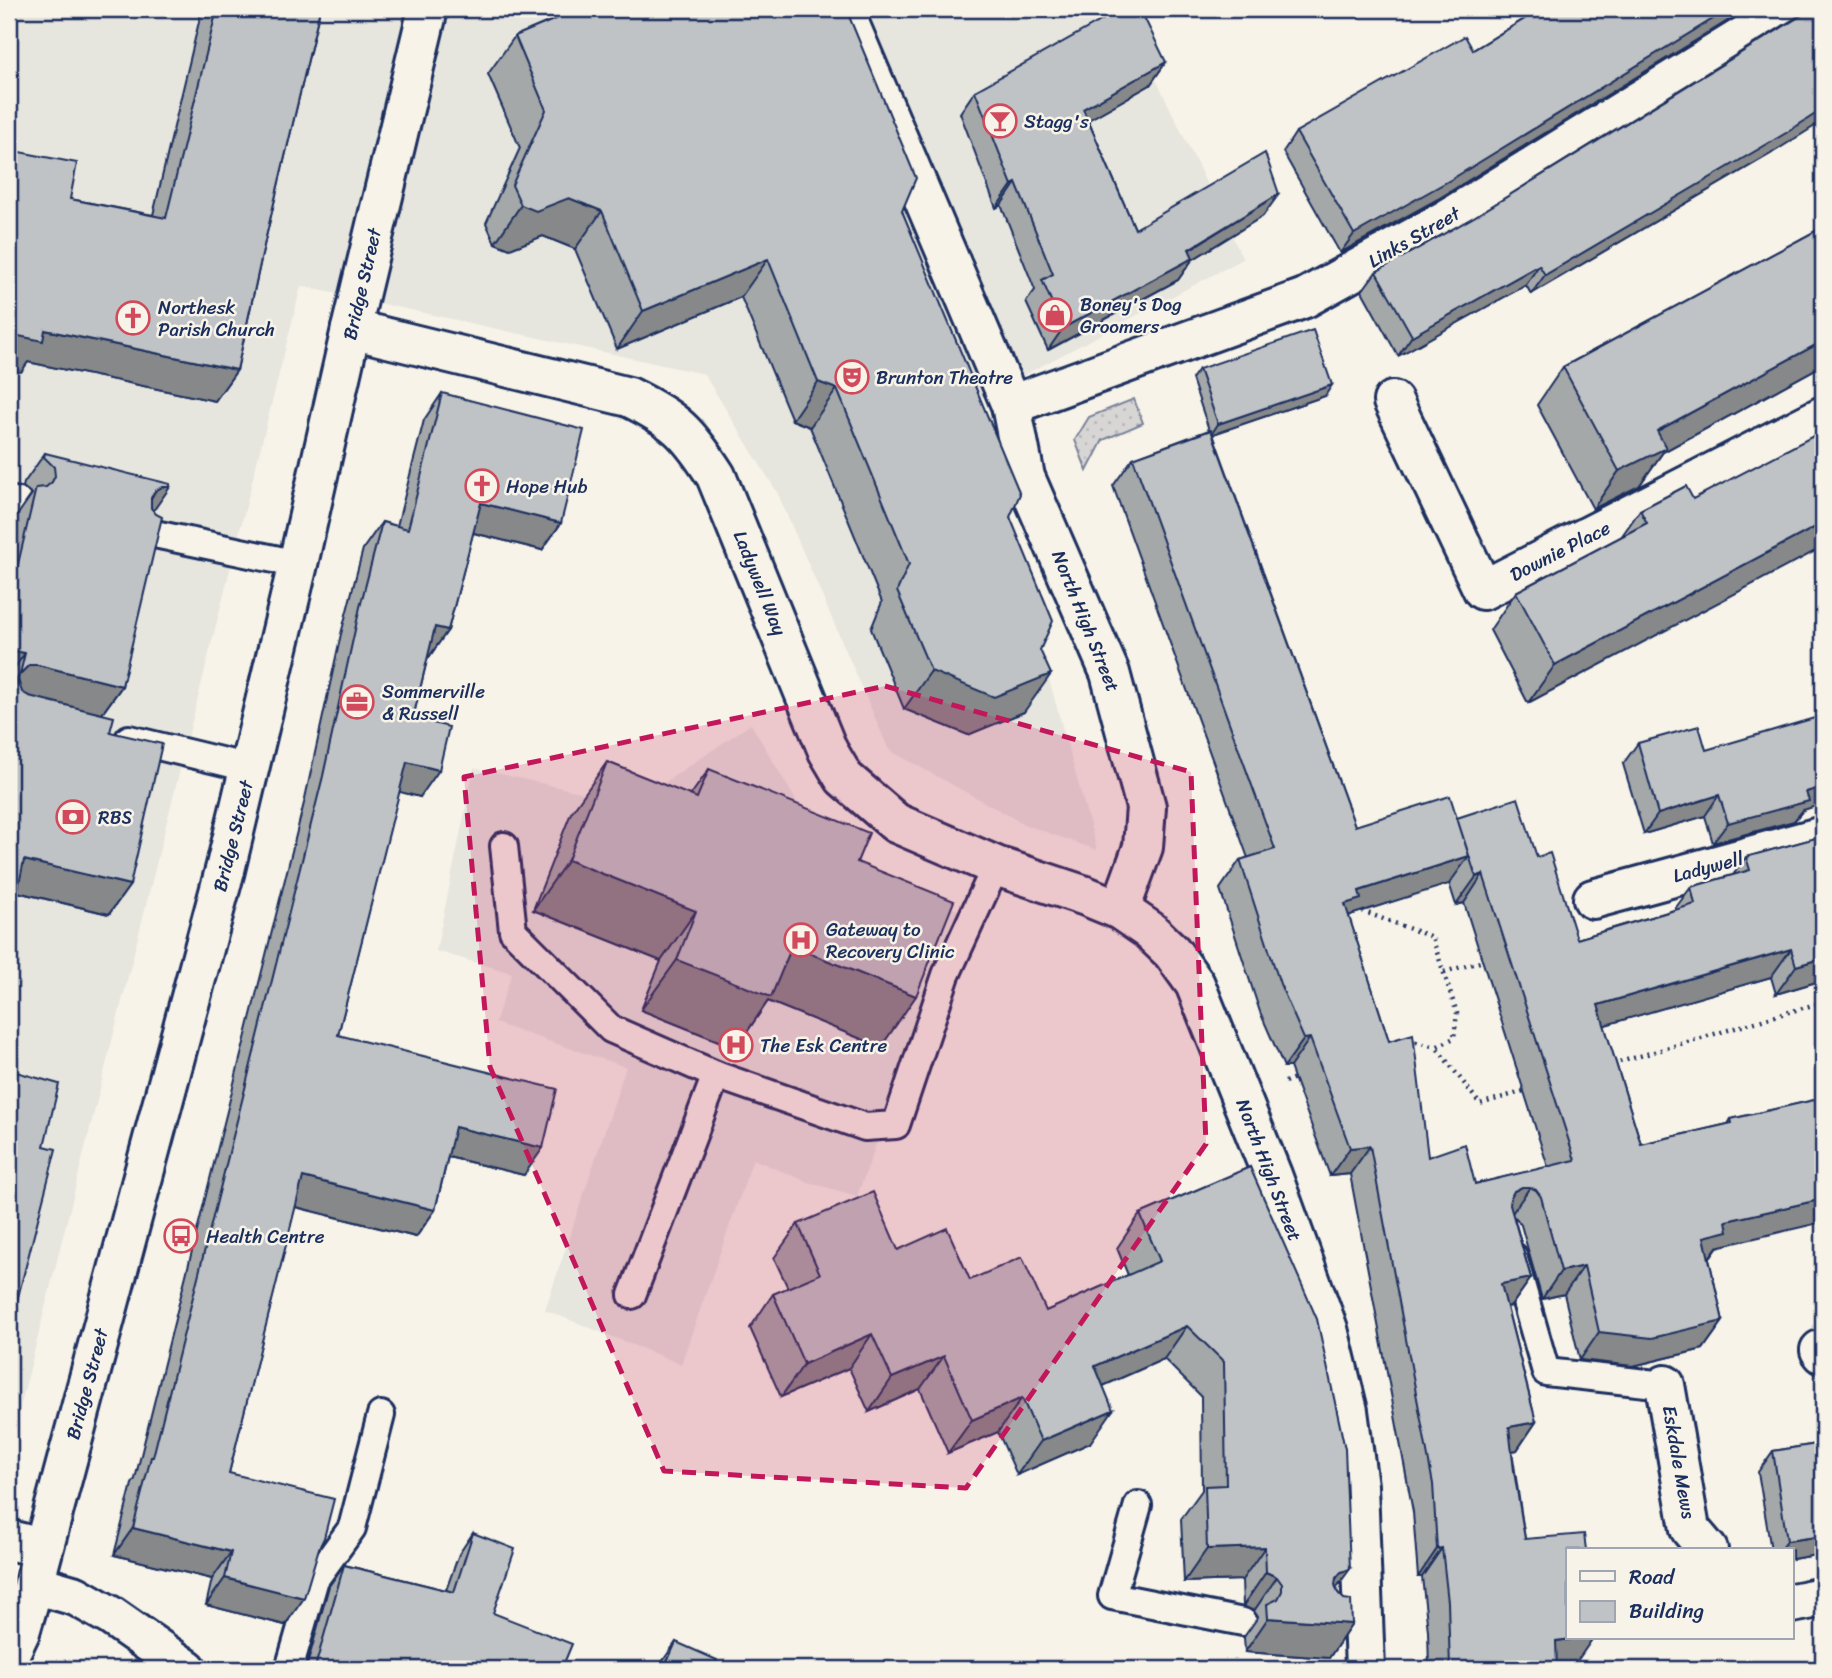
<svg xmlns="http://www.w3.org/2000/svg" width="1832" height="1678" font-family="Sriracha,sans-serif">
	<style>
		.built { fill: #e6e5de }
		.grass { fill: url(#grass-dots); stroke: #798299; stroke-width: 2 }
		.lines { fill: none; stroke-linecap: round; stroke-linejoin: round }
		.service-casing { stroke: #1b2f5e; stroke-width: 32 }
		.minor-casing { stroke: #1b2f5e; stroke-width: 44 }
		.primary-casing { stroke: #1b2f5e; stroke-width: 44 }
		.path { stroke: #1b2f5e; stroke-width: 4.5; stroke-dasharray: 2 5; stroke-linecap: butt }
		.service { stroke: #f7f3e8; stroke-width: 26 }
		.minor { stroke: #f7f3e8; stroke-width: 38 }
		.primary { stroke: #f7f3e8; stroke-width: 38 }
		.wall { fill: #a5a8a9; stroke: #1b2f5e; stroke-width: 2; fill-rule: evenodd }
		.shaded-wall { fill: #86888a; stroke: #1b2f5e; stroke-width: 2 }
		.building { fill: #c0c3c5; stroke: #1b2f5e; stroke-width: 2 }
		.marked { fill: #c2185b; fill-opacity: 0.2; stroke: #c2185b; stroke-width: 5; stroke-dasharray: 14 9; stroke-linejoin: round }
		.labels { text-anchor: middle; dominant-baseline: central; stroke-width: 5; stroke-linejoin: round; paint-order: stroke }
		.poi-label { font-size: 19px; fill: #1b2f5e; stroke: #f7f3e8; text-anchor: start }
		.street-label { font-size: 19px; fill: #1b2f5e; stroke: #f7f3e8 }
	</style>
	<defs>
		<pattern id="grass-dots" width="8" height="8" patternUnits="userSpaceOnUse" patternTransform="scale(1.75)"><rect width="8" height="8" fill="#d7d6d4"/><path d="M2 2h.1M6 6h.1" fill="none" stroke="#b8b8b8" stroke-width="1.8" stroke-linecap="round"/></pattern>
	</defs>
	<rect width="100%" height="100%" fill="#f7f3e8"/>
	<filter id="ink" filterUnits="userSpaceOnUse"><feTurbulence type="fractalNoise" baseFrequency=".0143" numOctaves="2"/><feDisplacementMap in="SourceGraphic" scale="14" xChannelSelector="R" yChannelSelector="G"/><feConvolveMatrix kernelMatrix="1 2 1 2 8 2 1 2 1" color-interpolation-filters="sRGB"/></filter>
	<g filter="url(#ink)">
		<!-- built -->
		<g class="built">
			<polygon points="9,9 1122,9 1243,259 971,403 1097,850 1026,825 889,750 777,492 704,374 301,286 9,1452"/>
			<polygon points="751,724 827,853 962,912 857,1196 808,1182 753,1159 681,1364 545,1310 626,1067 495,1023 512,973 436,951 474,768 633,804"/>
		</g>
		<!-- grass -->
		<polygon class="grass" points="1134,399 1143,423 1103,440 1087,471 1075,440 1089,417"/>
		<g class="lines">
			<defs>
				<g id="service">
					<polyline points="9,500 19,502"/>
					<polyline points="145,532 298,564"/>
					<polyline points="129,739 249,768"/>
					<polyline points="504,846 513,931 611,1029 716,1075"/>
					<polyline points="1513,1256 1546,1372 1665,1385"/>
					<polyline points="632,1295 716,1075 865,1127 896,1125 946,975 996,866"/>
					<polyline points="1138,1505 1112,1596 1243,1622"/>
					<polyline points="289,1669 315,1579 352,1528 381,1415"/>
				</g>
				<g id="minor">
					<polyline points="843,9 1011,405 1025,477 1110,673 1146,807 1143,847 1120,910"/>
					<path d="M351 329 629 397C676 420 688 432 716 476L828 751 844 778 896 823 996 866 1086 896 1120 910 1149 930 1172 952 1195 984 1272 1175 1328 1329 1348 1411 1358 1486 1365 1669"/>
					<polyline points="1393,401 1483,590 1823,416"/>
					<polyline points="1011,405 1305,298 1449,218 1788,9"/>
					<polyline points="1593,899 1823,836"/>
					<polyline points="1820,1350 1823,1354"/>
					<polyline points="1665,1385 1690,1529 1708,1550"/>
					<polyline points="9,1540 42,1548"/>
					<polyline points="34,1584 76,1596 111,1616 187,1669"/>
					<polyline points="1792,1603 1823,1597"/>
				</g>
				<polyline id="primary" points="9,1655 20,1632 34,1584 225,870 298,564 351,329 428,9"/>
			</defs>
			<!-- service casing -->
			<use href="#service" class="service-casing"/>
			<!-- minor casing -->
			<use href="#minor" class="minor-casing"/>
			<!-- primary casing -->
			<use href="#primary" class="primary-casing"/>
			<!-- path -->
			<g class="path">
				<polyline points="1362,911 1432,937 1457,1013 1454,1038 1436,1047 1480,1104 1524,1091"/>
				<polyline points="1444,972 1487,960"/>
				<polyline points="1409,1044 1416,1042 1436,1047"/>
				<polyline points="1613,1064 1823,1002"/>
				<polyline points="1285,1082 1295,1078"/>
			</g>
			<!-- service -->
			<use href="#service" class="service"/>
			<!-- minor -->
			<use href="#minor" class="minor"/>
			<!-- primary -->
			<use href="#primary" class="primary"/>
		</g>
		<!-- wall -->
		<g class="wall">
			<polygon points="202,9 320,9 265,241 237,370 215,401 28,362 21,372 70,199 153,215"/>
			<polygon points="570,9 846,9 902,211 1010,517 1040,650 1024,712 968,735 904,709 871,629 882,602 810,427 792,420 741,297 617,349 575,249 543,236 510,249 495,243 486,223 520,148 488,74 515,36 567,14"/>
			<polygon points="1541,9 1747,9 1438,199 1340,253 1283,152 1296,132 1473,50"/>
			<polygon points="1810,9 1823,9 1772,153 1531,294 1526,285 1398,356 1362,291 1376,272 1474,217"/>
			<polygon points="1166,62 1150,85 1088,120 1135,229 1263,216 1192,260 1178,280 1048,350 1026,302 1035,290 1001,205 996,208 960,113 975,91"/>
			<polygon points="1823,227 1823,365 1663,452 1639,486 1593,509 1537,405 1563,367"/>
			<path d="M1199 369 1325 396 1213 434 1355 826 1457 818 1537 857 1577 939 1674 910 1691 887 1733 875 1746 857 1823 836V980L1776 994 1771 977 1604 1025 1641 1144 1728 1124 1731 1119 1823 1098 1709 1259 1723 1321 1703 1349 1633 1366 1580 1360 1564 1294 1542 1299 1521 1225 1516 1218 1514 1217 1531 1278 1511 1306 1507 1307 1536 1422 1517 1450 1512 1451 1525 1539 1575 1664 1557 1666V1669H1429L1428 1631 1422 1577H1418L1413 1512 1350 1174 1330 1176 1290 1067H1284L1260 1012 1220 889 1240 860 1248 858 1113 486 1133 458 1209 430 1192 379ZM1449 883 1456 905 1464 903 1548 1167 1475 1184 1428 1157 1389 1041 1349 917 1350 915Z"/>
			<polygon points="442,393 561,523 542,550 473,533 448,630 429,657 428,656 413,718 420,797 399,791 338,1035 524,1175 448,1157 435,1210 416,1237 295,1207 229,1473 319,1548 285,1625 206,1605 212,1579 114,1555 132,1484 135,1479 304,803 341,634 363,549 382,522 397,526 424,420"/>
			<polygon points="45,453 153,510 122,686 102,714 110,732 130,885 109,914 17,892 9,932 9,545 16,517 32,494 23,487 24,483"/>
			<polygon points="1686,486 1528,703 1490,630 1516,592 1621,537 1640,510"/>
			<polygon points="1823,735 1823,803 1803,810 1794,821 1713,843 1705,816 1644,834 1623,764 1638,743 1706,750"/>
			<polygon points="607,762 690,796 709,769 857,862 881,1047 768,1001 736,1048 641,1010 661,961 533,910 571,813"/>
			<polygon points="1250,1167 1336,1588 1352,1624 1329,1658 1245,1652 1244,1637 1258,1617 1254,1611 1243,1606 1242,1580 1184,1582 1181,1519 1202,1490 1201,1396 1164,1359 1103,1386 1090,1443 1017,1475 998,1432 948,1453 920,1389 869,1412 849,1368 781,1397 750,1328 773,1294 788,1288 774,1258 798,1224 898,1250 1046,1311 1128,1275 1117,1248 1140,1214"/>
			<polygon points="1823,1443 1823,1554 1792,1559 1792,1550 1771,1550 1758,1472 1773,1451"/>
			<polygon points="473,1533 493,1613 564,1669 306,1669 329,1586 344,1565 446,1590 459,1554"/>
			<polygon points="676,1642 713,1669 659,1669 662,1662"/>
		</g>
		<!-- shaded-wall -->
		<g class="shaded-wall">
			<polygon points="1729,9 1747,9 1438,199 1340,253 1354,234"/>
			<polygon points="1166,62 1150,85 1067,132 1083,109"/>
			<polygon points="1823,109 1823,121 1772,153 1531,294 1545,275"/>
			<polygon points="1016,183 1001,205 996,208 1012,185"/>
			<polygon points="1279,194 1263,216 1192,260 1178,280 1048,350 1063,328"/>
			<polygon points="569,198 602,211 575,249 543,236 510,249 495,243 521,205"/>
			<polygon points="768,259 741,297 617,349 643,311"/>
			<polygon points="1539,265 1526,285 1398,356 1412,336"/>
			<polygon points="45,330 237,370 215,401 28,362 21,372 9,370 9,334"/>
			<polygon points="1823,341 1823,365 1663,452 1639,486 1593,509 1619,471 1657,431"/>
			<polygon points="818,382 837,389 810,427 792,420"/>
			<polygon points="1332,385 1325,396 1211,435 1218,424"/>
			<polygon points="162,487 170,487 149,517 141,517 155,491"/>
			<polygon points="481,503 561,523 542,550 462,530"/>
			<polygon points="1823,523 1823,547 1528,703 1555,665"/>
			<polygon points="435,627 448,630 429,657 416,654"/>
			<polygon points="9,650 25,653 9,676"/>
			<polygon points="29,665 38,665 122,686 101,715 17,695 18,680 9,693 9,690 20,674"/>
			<polygon points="931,671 1051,674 1024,712 968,735 904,709"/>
			<polygon points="407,762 439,770 420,797 388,789"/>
			<polygon points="1823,787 1823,804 1803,810 1794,821 1713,843 1728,823 1806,792"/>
			<polygon points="1719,795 1705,816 1644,834 1658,814"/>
			<polygon points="1469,856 1449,884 1350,915 1342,928 1345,904 1359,891"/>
			<polygon points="24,860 130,885 109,914 9,890"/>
			<polygon points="568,860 696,911 661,961 533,910"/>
			<polygon points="1483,874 1464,903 1456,905 1476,877"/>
			<polygon points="792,946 916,996 881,1047 768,1001 736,1048 641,1010 677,960"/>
			<polygon points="1791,949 1771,977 1578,1033 1598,1005"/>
			<polygon points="1823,958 1823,980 1776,994 1796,966"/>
			<polygon points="1310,1038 1290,1067 1284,1067 1304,1039"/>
			<polygon points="455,1127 543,1148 524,1175 436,1154"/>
			<polygon points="1370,1146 1350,1174 1330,1176 1350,1148"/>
			<polygon points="303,1177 435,1210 416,1237 284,1204"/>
			<polygon points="1522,1187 1530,1187 1511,1215 1494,1220 1514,1191"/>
			<polygon points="1823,1199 1823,1222 1717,1247 1708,1259 1704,1237 1726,1221"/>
			<polygon points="1584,1266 1564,1294 1542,1299 1561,1271"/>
			<polygon points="1531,1278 1511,1306 1481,1312 1501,1284"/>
			<polygon points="1723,1321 1703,1349 1633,1366 1580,1360 1599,1332"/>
			<polygon points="1187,1326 1164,1359 1071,1400 1095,1366"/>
			<polygon points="872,1334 849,1368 781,1397 804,1364"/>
			<polygon points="944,1356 920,1389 869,1412 892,1378"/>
			<polygon points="1022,1398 998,1432 948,1453 972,1420"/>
			<polygon points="1113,1410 1090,1443 1017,1475 1041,1441"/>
			<polygon points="1536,1422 1517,1450 1489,1455 1509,1427"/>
			<polygon points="133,1528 231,1552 212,1579 114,1555"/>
			<polygon points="1823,1536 1823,1554 1792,1559 1792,1550 1781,1550 1787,1541"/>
			<polygon points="1265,1547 1242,1580 1184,1582 1207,1549"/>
			<polygon points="1442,1548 1422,1577 1418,1577 1437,1549"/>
			<polygon points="1350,1569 1326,1602 1313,1612 1341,1572"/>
			<polygon points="1266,1572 1277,1577 1254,1611 1243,1606"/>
			<polygon points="225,1578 304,1598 285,1625 206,1605"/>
			<polygon points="1268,1618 1352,1624 1329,1658 1245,1652"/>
			<polygon points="1580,1638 1593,1638 1575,1664 1536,1669 1556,1641"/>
			<polygon points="316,1664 338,1669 313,1669"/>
		</g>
		<!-- building -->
		<g class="building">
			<polygon points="217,9 320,9 265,241 237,370 45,330 43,341 9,334 9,150 77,163 70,199 166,218"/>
			<polygon points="580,9 846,9 916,178 902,211 1020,494 1010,517 1053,621 1040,650 1051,674 994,697 931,671 897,591 909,564 837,389 818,382 768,259 643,311 602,211 569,198 536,211 521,205 512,185 546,110 515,36"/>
			<polygon points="1122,9 1140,9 1166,62 1083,109 1135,229 1265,153 1279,194 1189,249 1193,258 1063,328 1042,280 1053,274 1016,183 1012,185 975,91"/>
			<polygon points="1541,9 1729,9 1452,179 1354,234 1296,132 1465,36 1473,50"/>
			<polygon points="1812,9 1823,9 1823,109 1786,133 1545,275 1539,265 1412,336 1376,272 1474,217"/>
			<polygon points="1823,227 1823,341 1657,431 1666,448 1619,471 1563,367"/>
			<polygon points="1313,330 1332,385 1218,424 1199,369"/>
			<polygon points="442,393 584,430 561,523 481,503 448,630 435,627 413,718 449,727 439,770 407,762 338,1035 557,1089 543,1148 455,1127 435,1210 303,1177 229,1473 334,1499 324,1538 319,1548 304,1598 225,1578 231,1552 133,1528 151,1457 153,1457 323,776 360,607 382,522 408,529"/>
			<polygon points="1211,430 1355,826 1450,796 1469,856 1359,891 1361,899 1345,904 1389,1041 1413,1034 1428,1157 1465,1144 1475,1184 1575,1160 1483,874 1476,877 1457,818 1518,798 1537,857 1550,853 1577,939 1695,904 1691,887 1750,870 1746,857 1823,836 1823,958 1796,966 1791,949 1598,1005 1641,1144 1732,1123 1731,1119 1823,1098 1823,1199 1726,1221 1728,1231 1704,1237 1723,1321 1652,1338 1599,1332 1584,1266 1561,1271 1541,1197 1536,1190 1530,1187 1522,1187 1514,1191 1511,1197 1510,1205 1531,1278 1501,1284 1536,1422 1509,1427 1514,1471 1525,1539 1584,1534 1586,1550 1568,1550 1568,1638 1580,1638 1556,1641 1557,1669 1450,1669 1448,1602 1442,1548 1437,1549 1433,1484 1370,1146 1350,1148 1310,1038 1304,1039 1280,984 1240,860 1275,849 1133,458"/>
			<polygon points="1823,431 1823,523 1555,665 1516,592 1647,523 1640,510 1686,486 1693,499"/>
			<polygon points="45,453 170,484 170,487 162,487 155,491 151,498 151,508 156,514 162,517 122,686 38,665 29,665 20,674 25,653 9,650 9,602 36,488 46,487 52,482 55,476 54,467 44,457"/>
			<polygon points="18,680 22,692 29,696 114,717 110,732 162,744 130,885 24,860 9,932 9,719"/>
			<polygon points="1818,717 1823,735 1823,787 1806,792 1809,801 1728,823 1719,795 1658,814 1638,743 1699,726 1706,750"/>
			<polygon points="607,762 697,798 709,769 869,833 857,862 954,901 916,996 792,946 771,997 677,960 696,911 568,860"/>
			<polygon points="9,1070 59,1084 44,1146 56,1149 9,1332"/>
			<polygon points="1250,1167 1317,1319 1345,1449 1350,1569 1341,1572 1336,1578 1335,1585 1338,1593 1344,1599 1351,1600 1352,1624 1268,1618 1267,1604 1278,1599 1282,1591 1282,1584 1277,1577 1266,1572 1265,1547 1207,1549 1205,1486 1226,1485 1224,1362 1187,1326 1095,1366 1113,1410 1041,1441 1022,1398 972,1420 944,1356 892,1378 872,1334 804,1364 773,1294 820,1274 798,1224 873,1192 898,1250 947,1228 970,1280 1022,1257 1046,1311 1160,1261 1140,1214"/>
			<polygon points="1823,1443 1823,1536 1787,1541 1773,1451"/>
			<polygon points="473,1533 515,1549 493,1613 572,1644 562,1668 564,1669 338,1669 316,1664 344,1565 454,1592"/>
			<polygon points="676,1642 717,1660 713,1669 664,1669"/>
		</g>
	</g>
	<!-- marked area -->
	<path class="marked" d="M885 686 1191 772 1206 1144 966 1488 664 1471 490 1067 464 777Z"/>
	<!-- icons -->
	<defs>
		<symbol id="bar-ring" viewBox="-11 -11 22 22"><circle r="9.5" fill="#f7f3e8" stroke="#d1495b" stroke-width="1.5"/><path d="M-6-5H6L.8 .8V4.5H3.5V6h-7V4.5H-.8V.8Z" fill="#d1495b"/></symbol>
		<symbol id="shop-ring" viewBox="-11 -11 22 22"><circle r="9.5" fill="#f7f3e8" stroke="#d1495b" stroke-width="1.5"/><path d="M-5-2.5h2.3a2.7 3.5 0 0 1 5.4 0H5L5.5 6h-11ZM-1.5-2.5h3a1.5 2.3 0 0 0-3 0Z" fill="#d1495b"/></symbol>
		<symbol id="church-ring" viewBox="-11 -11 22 22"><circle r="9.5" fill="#f7f3e8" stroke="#d1495b" stroke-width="1.5"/><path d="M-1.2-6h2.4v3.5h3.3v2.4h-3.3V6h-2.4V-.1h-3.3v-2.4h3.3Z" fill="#d1495b"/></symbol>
		<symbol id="theatre-ring" viewBox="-11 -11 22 22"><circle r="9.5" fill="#f7f3e8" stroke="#d1495b" stroke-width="1.5"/><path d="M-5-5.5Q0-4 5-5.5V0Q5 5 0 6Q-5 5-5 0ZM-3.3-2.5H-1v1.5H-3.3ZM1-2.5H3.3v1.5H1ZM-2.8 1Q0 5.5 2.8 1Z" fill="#d1495b"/></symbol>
		<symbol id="office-ring" viewBox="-11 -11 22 22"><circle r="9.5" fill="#f7f3e8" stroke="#d1495b" stroke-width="1.5"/><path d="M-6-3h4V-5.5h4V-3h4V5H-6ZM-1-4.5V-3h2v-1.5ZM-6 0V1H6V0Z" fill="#d1495b"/></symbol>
		<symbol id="bank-ring" viewBox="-11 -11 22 22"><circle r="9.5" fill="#f7f3e8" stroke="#d1495b" stroke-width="1.5"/><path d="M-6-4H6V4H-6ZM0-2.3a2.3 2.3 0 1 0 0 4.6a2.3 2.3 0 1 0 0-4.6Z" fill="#d1495b"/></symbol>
		<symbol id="hospital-ring" viewBox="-11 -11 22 22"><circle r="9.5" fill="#f7f3e8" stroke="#d1495b" stroke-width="1.5"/><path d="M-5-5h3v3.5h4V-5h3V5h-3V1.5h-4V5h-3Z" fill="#d1495b"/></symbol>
		<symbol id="bus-ring" viewBox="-11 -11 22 22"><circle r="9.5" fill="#f7f3e8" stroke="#d1495b" stroke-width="1.5"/><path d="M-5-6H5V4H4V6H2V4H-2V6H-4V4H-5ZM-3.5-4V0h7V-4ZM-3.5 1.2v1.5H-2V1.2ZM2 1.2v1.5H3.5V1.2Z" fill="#d1495b"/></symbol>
	</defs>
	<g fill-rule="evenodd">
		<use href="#bar-ring" x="981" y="102" width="38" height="38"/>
		<use href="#shop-ring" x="1036" y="296" width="38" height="38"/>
		<use href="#church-ring" x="114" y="299" width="38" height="38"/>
		<use href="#theatre-ring" x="833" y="358" width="38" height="38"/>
		<use href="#church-ring" x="463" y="467" width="38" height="38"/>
		<use href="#office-ring" x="338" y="683" width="38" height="38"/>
		<use href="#bank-ring" x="54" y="798" width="38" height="38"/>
		<use href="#hospital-ring" x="782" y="921" width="38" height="38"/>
		<use href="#hospital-ring" x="717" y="1026" width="38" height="38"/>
		<use href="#bus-ring" x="162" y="1217" width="38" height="38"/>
	</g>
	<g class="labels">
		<!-- poi labels -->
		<g class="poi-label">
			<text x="1024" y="121">Stagg's</text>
			<text x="1080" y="304">Boney's Dog<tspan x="1080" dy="22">Groomers</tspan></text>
			<text x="158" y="307">Northesk<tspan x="158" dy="22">Parish Church</tspan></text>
			<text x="876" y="377">Brunton Theatre</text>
			<text x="506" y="486">Hope Hub</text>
			<text x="382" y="691">Sommerville<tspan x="382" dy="22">&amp; Russell</tspan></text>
			<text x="98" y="817">RBS</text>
			<text x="826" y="929">Gateway to<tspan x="826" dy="22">Recovery Clinic</tspan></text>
			<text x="760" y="1045">The Esk Centre</text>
			<text x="206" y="1236">Health Centre</text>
		</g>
		<!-- street labels -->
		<g class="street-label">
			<text transform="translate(1414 237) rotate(-30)">Links Street</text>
			<text transform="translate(362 284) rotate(-77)">Bridge Street</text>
			<text transform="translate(1560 551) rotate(-27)">Downie Place</text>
			<text transform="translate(760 583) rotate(68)">Ladywell Way</text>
			<text transform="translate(1086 621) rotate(68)">North High Street</text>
			<text transform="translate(233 836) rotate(-76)">Bridge Street</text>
			<text transform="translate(1708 867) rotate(-15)">Ladywell</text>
			<text transform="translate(1269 1170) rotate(69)">North High Street</text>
			<text transform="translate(87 1384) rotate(-75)">Bridge Street</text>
			<text transform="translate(1679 1462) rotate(80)">Eskdale Mews</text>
		</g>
	</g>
	<!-- margin -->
	<rect width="1832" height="1678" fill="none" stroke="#f7f3e8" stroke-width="35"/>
	<rect x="18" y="18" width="1797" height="1643" fill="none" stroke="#1b2f5e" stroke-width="2.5" filter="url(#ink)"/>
	<!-- legend -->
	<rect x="1566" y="1548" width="228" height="91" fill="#f7f3e8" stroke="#9fa5b1" stroke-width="2"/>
	<rect x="1580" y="1571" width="35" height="10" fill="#f7f3e8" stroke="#9fa5b1" stroke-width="2"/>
	<text x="1629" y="1584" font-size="21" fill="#1b2f5e">Road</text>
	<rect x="1580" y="1601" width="35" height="21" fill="#c0c3c5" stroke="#9fa5b1" stroke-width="2"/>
	<text x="1629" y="1618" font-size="21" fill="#1b2f5e">Building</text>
</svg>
